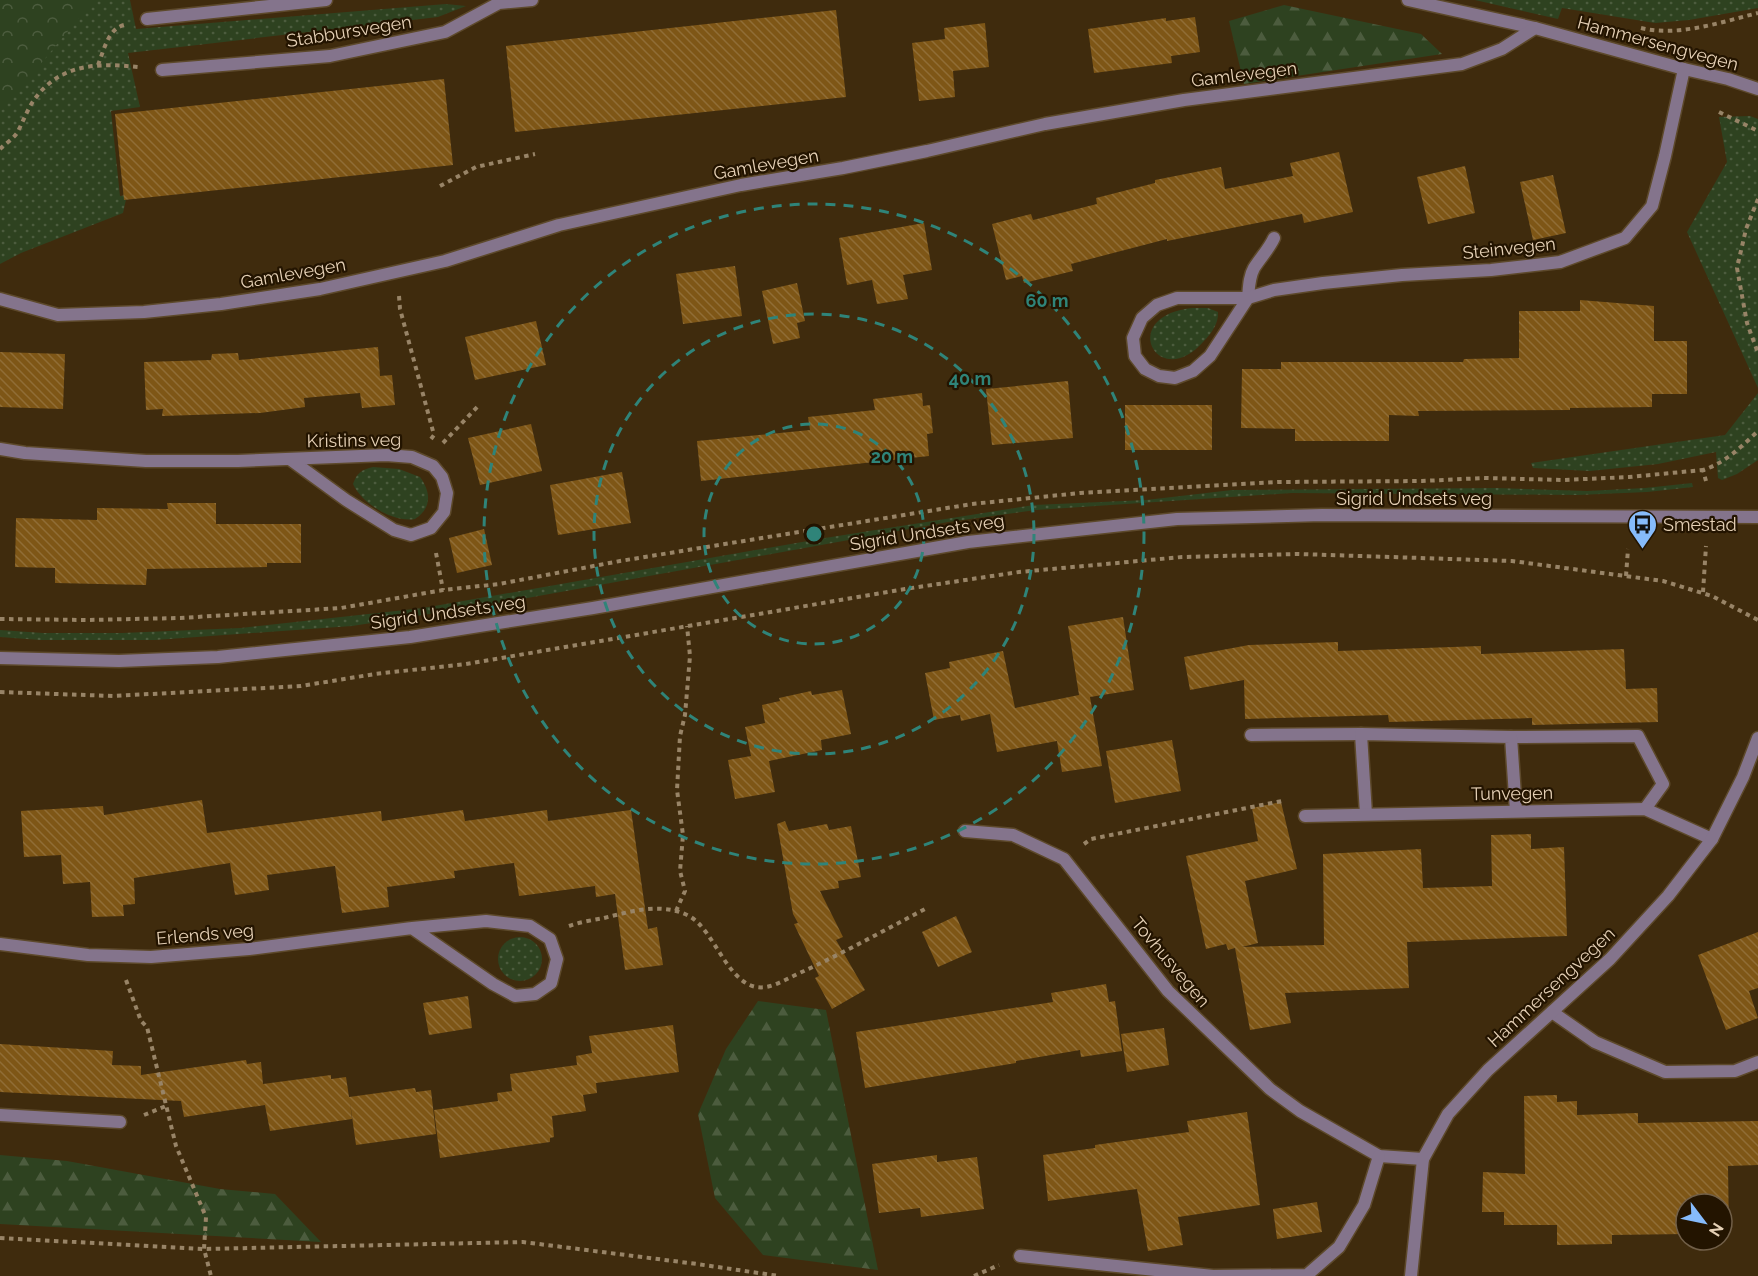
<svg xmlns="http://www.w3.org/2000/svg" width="1758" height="1276" font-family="Raleway,sans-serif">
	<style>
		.grass { fill: url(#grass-dots) }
		.forest { fill: url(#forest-firs) }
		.park { fill: url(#park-crowns) }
		.building { fill: url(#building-back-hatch) }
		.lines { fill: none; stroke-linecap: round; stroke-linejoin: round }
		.service-casing { stroke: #5d492b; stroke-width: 15 }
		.minor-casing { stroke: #5d492b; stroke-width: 15 }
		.tertiary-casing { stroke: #5d492b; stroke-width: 15 }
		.path { stroke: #988467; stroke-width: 4; stroke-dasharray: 4.5 4.5; stroke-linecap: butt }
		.service { stroke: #84748c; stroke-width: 12 }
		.minor { stroke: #84748c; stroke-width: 12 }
		.tertiary { stroke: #84748c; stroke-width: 12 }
		.ring { fill: none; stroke: #2f8479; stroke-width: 3; stroke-dasharray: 10 8 }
		.labels { text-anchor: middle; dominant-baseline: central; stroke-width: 4.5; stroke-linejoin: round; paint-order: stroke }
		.street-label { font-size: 18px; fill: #e5d0b5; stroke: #231400 }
		.poi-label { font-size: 18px; fill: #e5d0b5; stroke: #231400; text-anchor: start }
		.centre { fill: #2f8479; stroke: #231400; stroke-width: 3 }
		.ring-label { font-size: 18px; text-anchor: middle; font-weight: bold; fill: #2f8479; stroke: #231400; stroke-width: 4.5; stroke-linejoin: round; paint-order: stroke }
	</style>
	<defs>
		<pattern id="grass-dots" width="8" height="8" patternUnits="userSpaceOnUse" patternTransform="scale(1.5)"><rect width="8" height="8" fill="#2e4220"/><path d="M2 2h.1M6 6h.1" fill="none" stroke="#4c5c3e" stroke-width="1.8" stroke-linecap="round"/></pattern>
		<pattern id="forest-firs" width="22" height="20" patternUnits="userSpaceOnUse" patternTransform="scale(1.5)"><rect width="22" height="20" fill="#2e4220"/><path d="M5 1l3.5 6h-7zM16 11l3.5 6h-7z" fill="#4c5c3e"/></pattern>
		<pattern id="park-crowns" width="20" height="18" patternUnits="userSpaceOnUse" patternTransform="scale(1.5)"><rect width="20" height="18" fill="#2e4220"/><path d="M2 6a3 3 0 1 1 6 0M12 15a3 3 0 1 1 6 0" fill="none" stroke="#4c5c3e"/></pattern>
		<pattern id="building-back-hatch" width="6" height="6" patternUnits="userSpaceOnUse" patternTransform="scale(1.5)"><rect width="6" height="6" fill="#7e5616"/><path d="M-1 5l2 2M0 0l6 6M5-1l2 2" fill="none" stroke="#906d36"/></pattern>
	</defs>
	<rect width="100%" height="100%" fill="#3f2b0d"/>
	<!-- grass -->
	<g class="grass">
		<polygon points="0,0 130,0 136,29 446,4 466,6 438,17 128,53 140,107 111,111 120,196 127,195 123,213 21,253 0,264"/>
		<polygon points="1475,0 1758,0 1758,8 1689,20 1655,23 1562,8 1558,19"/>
		<polygon points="1750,116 1758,119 1758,388 1687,232 1727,162 1719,117"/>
		<path d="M1193 308H1208L1218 312C1219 323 1211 334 1204 341 1158 394 1116 315 1193 308Z"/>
		<polygon points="1758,393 1758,460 1737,474 1722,480 1718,478 1716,452 1658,464 1590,471 1533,468 1531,463 1725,435"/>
		<path d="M373 467 399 469 420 477C431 492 432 508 415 519 394 523 362 504 353 484 357 472 362 470 373 467Z"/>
		<polygon points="1692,483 1693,487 1647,492 1578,495 1292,493 1036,510 948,522 500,603 352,626 155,640 40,640 0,637 0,630 43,633 122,633 241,628 423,608 825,538 1034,505 1146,500 1232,490 1497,488 1587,491 1645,488"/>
		<circle cx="520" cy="959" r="22"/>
	</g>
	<!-- forest -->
	<g class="forest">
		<polygon points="1284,5 1421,34 1442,54 1244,84 1229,21"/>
		<polygon points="758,1001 826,1010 878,1270 763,1255 715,1198 698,1114 726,1049"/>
		<polygon points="0,1155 67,1161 220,1189 275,1194 321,1242 0,1224"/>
	</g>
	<!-- park -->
	<polygon class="park" points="0,0 94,0 2,110 0,110"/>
	<!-- building -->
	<g class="building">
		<polygon points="836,10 846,97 515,132 506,46"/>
		<polygon points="1195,17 1200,52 1171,56 1172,63 1094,73 1088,29 1166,18 1166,21"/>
		<polygon points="985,23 989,67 953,71 955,97 919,101 912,43 945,39 944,28"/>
		<polygon points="444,79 453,165 124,200 115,114"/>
		<polygon points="1339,152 1353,212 1304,223 1302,214 1167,241 1167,239 1071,264 1073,271 1024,283 1022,276 1006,280 992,224 1031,214 1033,220 1097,204 1096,198 1155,183 1155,180 1221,167 1225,189 1293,176 1290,163"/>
		<polygon points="1465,166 1475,213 1428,224 1417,177"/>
		<polygon points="1553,175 1566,233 1533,240 1520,182"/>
		<polygon points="924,223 932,270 903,275 908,299 877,304 872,280 847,285 839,238"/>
		<polygon points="735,266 742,316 683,324 676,274"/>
		<polygon points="797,283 805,321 797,323 800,338 773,344 762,291"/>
		<polygon points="1580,300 1654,306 1654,341 1687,341 1687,394 1652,394 1652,407 1570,408 1570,410 1418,411 1419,416 1389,415 1389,441 1295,441 1295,429 1241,428 1242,369 1281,369 1281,362 1463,362 1464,359 1519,358 1519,311 1580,311"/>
		<polygon points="536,321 546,365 475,380 465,337"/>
		<polygon points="378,347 380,376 392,375 395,405 362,408 360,393 304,398 305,407 260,413 162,416 163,409 146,410 144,362 211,360 212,354 238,353 239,360"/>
		<polygon points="0,352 65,354 63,409 0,407"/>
		<polygon points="1068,381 1073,438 992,445 986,389"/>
		<polygon points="922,393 923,406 930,405 933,433 927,434 929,456 701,481 697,441 810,430 808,417 875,410 873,399"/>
		<rect x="1125" y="405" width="87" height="45"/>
		<polygon points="531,424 542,471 480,485 468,438"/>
		<polygon points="622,472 631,523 558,535 550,485"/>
		<polygon points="167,503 216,503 216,524 301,524 301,563 267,563 267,567 147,569 146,585 55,583 55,568 15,567 16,518 97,520 97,508 168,509"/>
		<polygon points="484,529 492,565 457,573 449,538"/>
		<polygon points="1123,617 1134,690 1090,697 1102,766 1062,772 1057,741 997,752 990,714 961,721 960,715 934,720 925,673 950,668 949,662 1003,651 1015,708 1079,695 1068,626"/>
		<polygon points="1338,642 1338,651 1481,646 1481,654 1624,649 1626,689 1657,688 1658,722 1532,725 1532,718 1389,722 1388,715 1245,719 1244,680 1190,690 1184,657 1249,645"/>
		<polygon points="842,690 851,734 821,740 822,750 769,761 775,792 735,799 728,760 751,756 745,727 765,723 762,705 780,701 779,698 811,691 812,695"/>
		<polygon points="1172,740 1181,791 1115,803 1106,751"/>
		<polygon points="202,800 207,833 381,811 382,821 463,810 465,821 547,810 548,821 631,810 648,929 657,927 663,965 625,970 615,894 596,897 595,886 519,896 514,863 454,871 455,878 387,887 389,907 342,913 335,866 267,875 269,890 235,895 230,863 134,878 135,904 123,905 124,916 92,917 90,882 63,884 61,855 24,857 21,811 103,806 104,815"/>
		<polygon points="1281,802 1297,869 1245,881 1258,943 1242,947 1324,945 1323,854 1421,849 1423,888 1492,886 1491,835 1531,834 1531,849 1564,847 1567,936 1407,942 1409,988 1285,993 1291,1023 1250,1030 1235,948 1228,950 1226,944 1206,949 1186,856 1258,841 1252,808"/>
		<polygon points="785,821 789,831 827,824 829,830 851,826 861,877 838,881 839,888 820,891 843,937 836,940 865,990 832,1009 815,978 819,976 794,924 798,923 793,914 777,824"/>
		<polygon points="956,916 972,952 938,967 922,932"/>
		<polygon points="1758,932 1758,988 1749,991 1758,1018 1726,1030 1698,955"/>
		<polygon points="1106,984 1109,1002 1115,1001 1122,1051 1081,1057 1080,1050 1016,1061 1016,1063 865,1088 856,1032 1053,1002 1051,993"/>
		<polygon points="468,996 472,1028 429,1035 423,1003"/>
		<polygon points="673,1025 679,1072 596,1083 597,1093 583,1095 586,1111 552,1116 554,1137 550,1138 550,1142 440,1158 434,1110 498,1101 497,1093 512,1091 510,1074 577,1065 576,1056 592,1053 589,1036"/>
		<polygon points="1164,1028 1169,1065 1127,1072 1121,1034"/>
		<polygon points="0,1044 113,1051 112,1065 141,1066 141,1075 246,1060 247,1064 261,1062 263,1084 331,1075 331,1079 346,1077 349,1097 415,1088 416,1092 431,1090 436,1134 356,1145 350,1102 352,1119 270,1131 265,1105 184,1117 181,1101 0,1092"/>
		<polygon points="1557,1095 1557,1102 1577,1101 1577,1115 1638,1113 1638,1123 1758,1121 1758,1165 1728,1166 1729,1234 1722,1234 1722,1204 1686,1204 1686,1234 1612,1235 1612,1244 1557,1245 1557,1225 1504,1225 1504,1212 1482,1212 1483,1172 1525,1174 1524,1096"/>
		<polygon points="1247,1112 1260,1205 1178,1217 1183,1245 1148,1251 1137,1189 1048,1201 1043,1155 1095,1148 1095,1145 1189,1132 1187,1121"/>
		<polygon points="937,1155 937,1162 977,1157 984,1209 921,1217 920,1208 879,1213 872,1164"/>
		<polygon points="1317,1202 1322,1232 1277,1239 1273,1209"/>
	</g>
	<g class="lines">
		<defs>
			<g id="service">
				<path d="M1248 298C1249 287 1249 277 1254 268 1261 257 1269 249 1274 238"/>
				<polyline points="1251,735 1361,734"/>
				<polyline points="1511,737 1638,736 1663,784 1645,809"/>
				<polyline points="1366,814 1361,734 1511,737 1516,811"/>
			</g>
			<g id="minor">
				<polyline points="1408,0 1535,28 1684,69 1728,79 1758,89"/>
				<polyline points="147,19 326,0"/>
				<polyline points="162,70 330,56 445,32 499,3 532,0"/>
				<polyline points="1248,298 1210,356 1193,371 1175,378 1159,376 1145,369 1135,356 1133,338 1142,318 1157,305 1177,298 1248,298 1274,290 1323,283 1402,275 1491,270 1560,262 1625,238 1652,206 1665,156 1684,69"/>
				<polyline points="0,299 58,315 144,312 221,304 320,289 445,261 559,225 741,185 843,168 927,151 1045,124 1184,100 1462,64 1502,49 1535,28"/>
				<polyline points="0,449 25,453 146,461 238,461 386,455 412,457 433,466 442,477 447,493 444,512 431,528 411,535 394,530 346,500 291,460"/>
				<polyline points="1305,816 1645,809 1712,839"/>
				<polyline points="965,831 1013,835 1064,859 1168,991 1270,1089 1300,1111 1379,1156 1423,1159"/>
				<polyline points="0,944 88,955 151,957 249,949 412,928 486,921 530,926 550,939 557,959 551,983 535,994 515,996 493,984 412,928"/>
				<polyline points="1552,1012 1595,1042 1665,1072 1735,1071 1758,1062"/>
				<polyline points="0,1115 120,1122"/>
				<polyline points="1020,1256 1213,1276 1307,1275 1339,1247 1364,1205 1379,1156"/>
				<polyline points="1411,1276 1423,1159 1448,1114 1488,1070 1610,959 1668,896 1712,839 1743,777 1758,738"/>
			</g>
			<polyline id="tertiary" points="0,658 119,661 218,657 410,637 593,608 968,542 1177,519 1322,515 1758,517"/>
		</defs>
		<!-- service casing -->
		<use href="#service" class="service-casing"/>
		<!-- minor casing -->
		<use href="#minor" class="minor-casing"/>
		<!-- tertiary casing -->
		<use href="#tertiary" class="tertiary-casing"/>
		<!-- path -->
		<g class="path">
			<path d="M1641 28C1679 37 1721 22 1758 13"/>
			<path d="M98 65C104 50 108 29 124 25"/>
			<polyline points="1719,112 1758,131"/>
			<path d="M0 149C5 144 13 139 17 133 23 122 27 110 34 100 60 63 98 63 138 67"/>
			<polyline points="440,186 476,167 535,154"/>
			<polyline points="1758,199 1746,229 1737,268 1747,323 1758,353"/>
			<polyline points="399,296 400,309 434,435 431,439"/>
			<polyline points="443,443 480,404"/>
			<path d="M1706 481 1703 470C1725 463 1741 447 1758 431"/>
			<polyline points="436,553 443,590"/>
			<polyline points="1626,576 1628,549"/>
			<polyline points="1703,592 1706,546"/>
			<polyline points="0,619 87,620 180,618 341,608 443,590 499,584 620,561 972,504 1080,493 1278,482 1422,481 1484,478 1564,480 1629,477 1703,470"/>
			<polyline points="0,692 113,696 301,686 375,674 466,664 905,589 1019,572 1182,557 1299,554 1512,561 1663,581 1712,596 1758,620"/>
			<polyline points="1084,844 1091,839 1282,801 1284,803"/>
			<polyline points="676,911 685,891 680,871 683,835 677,790 680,736 685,715 690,656 687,626"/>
			<path d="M569 926C580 922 593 920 604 918 632 911 662 902 689 916 716 930 729 993 766 987 778 985 792 976 804 971 845 952 885 930 925 909"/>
			<polyline points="126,980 141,1021 147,1027 176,1146 206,1217 204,1249 211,1276"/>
			<polyline points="144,1115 166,1106"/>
			<polyline points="0,1238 204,1249 523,1242 697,1264 779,1276"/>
			<polyline points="974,1276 999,1265"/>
		</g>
		<!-- service -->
		<use href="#service" class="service"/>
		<!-- minor -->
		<use href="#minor" class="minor"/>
		<!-- tertiary -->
		<use href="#tertiary" class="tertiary"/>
	</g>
	<!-- distance rings -->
	<g class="ring">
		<circle cx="814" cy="534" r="110"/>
		<circle cx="814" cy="534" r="220"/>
		<circle cx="814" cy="534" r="330"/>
	</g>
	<!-- icons -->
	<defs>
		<symbol id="bus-pin" viewBox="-11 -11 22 30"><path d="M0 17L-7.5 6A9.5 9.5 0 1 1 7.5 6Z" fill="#86bbfb" stroke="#231400"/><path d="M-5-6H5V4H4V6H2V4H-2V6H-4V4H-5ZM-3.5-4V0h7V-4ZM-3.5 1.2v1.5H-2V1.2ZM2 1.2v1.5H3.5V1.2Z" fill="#111"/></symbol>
	</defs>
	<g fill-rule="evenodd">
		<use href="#bus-pin" x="1626" y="508" width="33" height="45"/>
	</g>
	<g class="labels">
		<!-- street labels -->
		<g class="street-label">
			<text transform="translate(349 31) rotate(-9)">Stabbursvegen</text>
			<text transform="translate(1658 43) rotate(15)">Hammersengvegen</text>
			<text transform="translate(1244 74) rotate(-7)">Gamlevegen</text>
			<text transform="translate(766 164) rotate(-10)">Gamlevegen</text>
			<text transform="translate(1509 248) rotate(-6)">Steinvegen</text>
			<text transform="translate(293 273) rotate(-10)">Gamlevegen</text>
			<text transform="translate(354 440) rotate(-1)">Kristins veg</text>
			<text x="1414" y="498">Sigrid Undsets veg</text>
			<text transform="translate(927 532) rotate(-9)">Sigrid Undsets veg</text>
			<text transform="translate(448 612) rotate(-8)">Sigrid Undsets veg</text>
			<text transform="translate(1512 793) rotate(-1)">Tunvegen</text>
			<text transform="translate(205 934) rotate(-5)">Erlends veg</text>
			<text transform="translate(1171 962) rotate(50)">Tovhusvegen</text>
			<text transform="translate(1551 987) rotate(-43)">Hammersengvegen</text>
		</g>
		<!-- poi labels -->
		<g class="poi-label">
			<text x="1663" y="524">Smestad</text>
		</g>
	</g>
	<circle cx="814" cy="534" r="9" class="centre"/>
	<g class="ring-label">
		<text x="1047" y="307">60 m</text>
		<text x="970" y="385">40 m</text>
		<text x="892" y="463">20 m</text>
	</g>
	<!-- north arrow -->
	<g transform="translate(1704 1222) rotate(122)"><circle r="28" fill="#231400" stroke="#715f48" stroke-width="1.5"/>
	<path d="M0-4.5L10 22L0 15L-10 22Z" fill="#86bbfb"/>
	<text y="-9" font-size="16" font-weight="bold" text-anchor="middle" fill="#e5d0b5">N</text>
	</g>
</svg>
